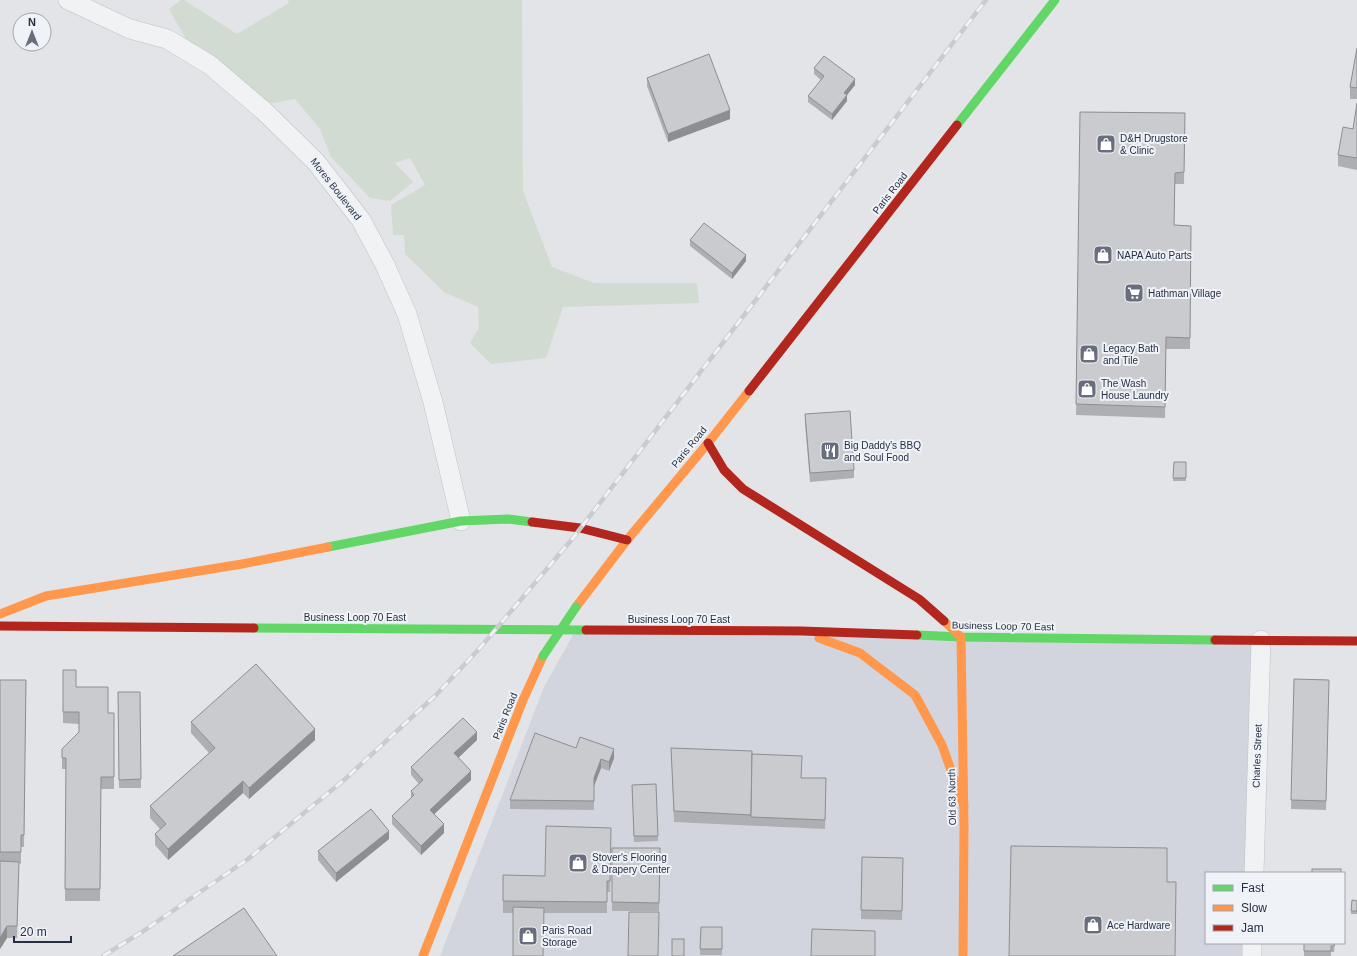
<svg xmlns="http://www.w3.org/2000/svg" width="1357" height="956" font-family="Arial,sans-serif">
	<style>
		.built { fill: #d2d5dd }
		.green { fill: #d2dbd2 }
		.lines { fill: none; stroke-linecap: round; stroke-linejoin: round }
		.street-casing { stroke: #bfc1c5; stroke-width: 20 }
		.street { stroke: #f1f2f3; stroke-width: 19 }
		.fast { stroke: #63d668; stroke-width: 9 }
		.slow { stroke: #ff974d; stroke-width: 9 }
		.jam { stroke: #b3261e; stroke-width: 9 }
		.rail-casing { stroke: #cacbce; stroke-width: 4.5 }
		.rail { stroke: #eff2f7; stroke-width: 3; stroke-dasharray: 9; stroke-linecap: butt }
		.fast-bridge { stroke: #63d668; stroke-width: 9 }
		.wall { fill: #adafb2 }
		.shaded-wall { fill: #8d8e91 }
		.building { fill: #c9cbcf; stroke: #8d8e91 }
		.labels { text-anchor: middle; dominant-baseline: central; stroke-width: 4; stroke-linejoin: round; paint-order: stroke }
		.poi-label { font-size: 10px; fill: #272f42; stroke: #eff2f7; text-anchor: start }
		.street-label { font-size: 10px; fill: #272f42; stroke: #eff2f7 }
	</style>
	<rect width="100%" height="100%" fill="#e2e4e7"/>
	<!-- built -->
	<polygon class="built" points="574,633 1256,643 1250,873 1206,873 1206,943 1248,943 1247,956 440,956 544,687"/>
	<!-- green -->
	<polygon class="green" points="181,0 184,0 237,34 289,3 288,0 522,0 523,191 552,267 594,283 697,283 699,303 563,307 546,358 491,364 470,343 479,328 478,307 444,292 405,254 404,235 393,235 391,205 425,185 410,158 395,163 413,182 390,201 370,198 331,157 320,129 295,99 268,104 191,48 169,9"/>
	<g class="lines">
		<defs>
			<g id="street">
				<polyline points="68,0 130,29 167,39 210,65 264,111 316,162 361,220 385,265 407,314 433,402 461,521"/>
				<polyline points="1254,873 1261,640"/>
				<polyline points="1252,956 1252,943"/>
			</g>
		</defs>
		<!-- street casing -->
		<use href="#street" class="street-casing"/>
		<!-- street -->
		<use href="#street" class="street"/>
		<!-- fast -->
		<g class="fast">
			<polyline points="957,125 1055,0"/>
			<polyline points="328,547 461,521 508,519 532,522"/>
			<polyline points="254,628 586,630"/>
			<polyline points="917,635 961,637 1215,640"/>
		</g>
		<!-- slow -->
		<g class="slow">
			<polyline points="576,607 627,540 708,443 749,391"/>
			<polyline points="0,614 46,596 242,564 328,547"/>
			<polyline points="944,621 961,637 964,826 963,956"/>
			<polyline points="819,638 860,653 915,695 942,745 964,806"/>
			<polyline points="423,956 523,700 543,656"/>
		</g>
		<!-- jam -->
		<g class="jam">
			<polyline points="749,391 957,125"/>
			<polyline points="708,443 724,470 743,489 919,599 944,621"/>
			<polyline points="532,522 580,528 627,540"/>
			<polyline points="0,626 254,628"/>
			<polyline points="586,630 801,631 917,635"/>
			<polyline points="1215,640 1357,641"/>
		</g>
		<defs>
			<polyline id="rail" points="103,956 142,932 248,859 344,780 436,695 479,649 573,538 986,0"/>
		</defs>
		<!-- rail casing -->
		<use href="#rail" class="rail-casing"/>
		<!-- rail -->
		<use href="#rail" class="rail"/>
		<!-- fast-bridge -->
		<polyline class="fast-bridge" points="543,656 576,607"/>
	</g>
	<!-- wall -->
	<g class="wall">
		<polygon points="1357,48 1357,99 1350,99 1350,87"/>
		<polygon points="814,68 855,85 847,95 847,101 832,120 808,102 808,96 821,80 814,74"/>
		<polygon points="647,78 730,119 668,142 647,86"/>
		<polygon points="1357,103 1357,170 1338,166 1338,155 1353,129"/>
		<polygon points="1080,112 1185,113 1184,184 1175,184 1174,225 1191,226 1190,349 1166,349 1165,418 1076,415"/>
		<polygon points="690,240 746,261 732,279 690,246"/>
		<polygon points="805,414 854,470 854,478 810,482 805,423"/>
		<polygon points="1174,462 1186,462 1186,481 1173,481"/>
		<polygon points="63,670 76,687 108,713 114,713 114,789 101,789 100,901 65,901 66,769 62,769 62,749 79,732 79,724 63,723"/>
		<polygon points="1294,679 1329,680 1326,810 1291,809"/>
		<polygon points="0,680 26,680 24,847 21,847 21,864 19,863 17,938 7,938 0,949"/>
		<polygon points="118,692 140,692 141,788 119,788"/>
		<polygon points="191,722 315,740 249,799 243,793 168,860 155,845 155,834 160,829 150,818 150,806 209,753 191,733"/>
		<polygon points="477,740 458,758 471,780 434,814 444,833 421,855 392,824 392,816 411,798 411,791 419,784 411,775 411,767"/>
		<polygon points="576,748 614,758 609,771 601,768 594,786 594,810 510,809 510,800"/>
		<polygon points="671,748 752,754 802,778 826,778 825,829 674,822"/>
		<polygon points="656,784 658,841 634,842 632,785"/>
		<polygon points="611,828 610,892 607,892 607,913 503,913 503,901 545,876"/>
		<polygon points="389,839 336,882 318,860 318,851"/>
		<polygon points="612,848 660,848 659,911 612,911"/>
		<polygon points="862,857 903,858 902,920 861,919"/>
		<polygon points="1352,900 1357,901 1357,914 1351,914"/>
		<polygon points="701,927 722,927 722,955 700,955"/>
		<polygon points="1304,943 1335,943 1334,952 1331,952 1331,956 1304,956"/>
	</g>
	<!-- shaded-wall -->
	<g class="shaded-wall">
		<polygon points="855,79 855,85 844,99 844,93"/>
		<polygon points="847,95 847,101 832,120 832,114"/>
		<polygon points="730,110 730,119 668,142 668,134"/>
		<polygon points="746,255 746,261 732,279 732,273"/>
		<polygon points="315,729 315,740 249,799 249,788"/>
		<polygon points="477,732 477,740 454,762 454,753"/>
		<polygon points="614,749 614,758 609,771 609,762"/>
		<polygon points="601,759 601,768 594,786 594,810 594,778"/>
		<polygon points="471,771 471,780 430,818 430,810"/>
		<polygon points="243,781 243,793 168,860 168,849"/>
		<polygon points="444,824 444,833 421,855 421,846"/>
		<polygon points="389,831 389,839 336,882 336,873"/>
		<polygon points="7,926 7,938 0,949 0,938"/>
	</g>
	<!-- building -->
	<g class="building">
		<polygon points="1357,48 1357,88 1350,87"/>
		<polygon points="709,54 730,110 668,134 647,78"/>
		<polygon points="824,56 855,79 844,93 847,95 832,114 808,96 824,76 814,68"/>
		<polygon points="1357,103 1357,158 1338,155 1343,127 1353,129"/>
		<polygon points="1080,112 1185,113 1184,172 1175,173 1174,225 1191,226 1190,338 1166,337 1165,407 1076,404"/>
		<polygon points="704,223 746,255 732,273 690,240"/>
		<polygon points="850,411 854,470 810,473 805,414"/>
		<polygon points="1174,462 1186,462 1186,478 1173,478"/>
		<polygon points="256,664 315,729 249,788 243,781 168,849 155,834 166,824 150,806 215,748 191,722"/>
		<polygon points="63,670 76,670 76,687 108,687 108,713 114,713 114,777 101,777 100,889 65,889 66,758 62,758 62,749 79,732 79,712 63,712"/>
		<polygon points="1294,679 1329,680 1326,801 1291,800"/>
		<polygon points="0,680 26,680 24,835 21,835 21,852 0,852"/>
		<polygon points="118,692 140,692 141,779 119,780"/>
		<polygon points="463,718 477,732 454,753 471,771 430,810 444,824 421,846 392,816 414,795 411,791 423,780 411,767"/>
		<polygon points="535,733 576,748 580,737 614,749 609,762 601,759 594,778 594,801 510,800"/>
		<polygon points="671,748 752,751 751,815 674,811"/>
		<polygon points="752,754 802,756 801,778 826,778 825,820 751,817"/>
		<polygon points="656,784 658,836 634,836 632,785"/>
		<polygon points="371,809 389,831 336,873 318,851"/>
		<polygon points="546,826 611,828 610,881 607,881 607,902 503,901 503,875 545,876"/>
		<polygon points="1011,846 1167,848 1167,882 1176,882 1175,956 1009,956"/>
		<polygon points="612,848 660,848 659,903 612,902"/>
		<polygon points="862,857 903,858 902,911 861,910"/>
		<polygon points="0,861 19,862 17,926 7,926 0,938"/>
		<rect x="1312" y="869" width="29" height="4"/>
		<polygon points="1352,900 1357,901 1357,911 1351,911"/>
		<polygon points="513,907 544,908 543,956 513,956"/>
		<polygon points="244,908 277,956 173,956"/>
		<polygon points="629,912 659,912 658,956 628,956"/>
		<polygon points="701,927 722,927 722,949 700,949"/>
		<polygon points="812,929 875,931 875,956 811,956"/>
		<rect x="672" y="939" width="12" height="17"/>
		<polygon points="1304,943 1335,943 1334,946 1331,946 1331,951 1304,951"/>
	</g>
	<!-- icons -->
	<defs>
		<symbol id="shop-square" viewBox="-11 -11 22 22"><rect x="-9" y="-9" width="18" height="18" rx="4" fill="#686e7c" stroke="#eff2f7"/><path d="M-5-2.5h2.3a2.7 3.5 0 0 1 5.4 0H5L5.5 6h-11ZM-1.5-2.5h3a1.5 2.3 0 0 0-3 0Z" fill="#fff"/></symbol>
		<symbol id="supermarket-square" viewBox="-11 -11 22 22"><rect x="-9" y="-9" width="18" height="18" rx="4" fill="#686e7c" stroke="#eff2f7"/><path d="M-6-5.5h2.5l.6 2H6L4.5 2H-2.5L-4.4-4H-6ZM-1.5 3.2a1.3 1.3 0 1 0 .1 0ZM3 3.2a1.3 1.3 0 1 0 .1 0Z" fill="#fff"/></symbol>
		<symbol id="restaurant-square" viewBox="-11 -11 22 22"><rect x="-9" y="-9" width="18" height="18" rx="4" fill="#686e7c" stroke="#eff2f7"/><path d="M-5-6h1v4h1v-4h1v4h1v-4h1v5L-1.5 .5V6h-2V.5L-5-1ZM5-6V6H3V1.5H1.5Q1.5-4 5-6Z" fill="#fff"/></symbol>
	</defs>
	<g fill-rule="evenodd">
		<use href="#shop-square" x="1095" y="133" width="22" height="22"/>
		<use href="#shop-square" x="1092" y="244" width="22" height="22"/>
		<use href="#supermarket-square" x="1123" y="282" width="22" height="22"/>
		<use href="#shop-square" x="1078" y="343" width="22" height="22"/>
		<use href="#shop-square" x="1076" y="378" width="22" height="22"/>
		<use href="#restaurant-square" x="819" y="440" width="22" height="22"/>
		<use href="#shop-square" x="567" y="852" width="22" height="22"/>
		<use href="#shop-square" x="1082" y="914" width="22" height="22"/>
		<use href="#shop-square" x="517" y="925" width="22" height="22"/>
	</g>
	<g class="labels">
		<!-- poi labels -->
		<g class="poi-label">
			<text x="1120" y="138">D&amp;H Drugstore<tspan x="1120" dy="12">&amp; Clinic</tspan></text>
			<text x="1117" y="255">NAPA Auto Parts</text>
			<text x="1148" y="293">Hathman Village</text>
			<text x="1103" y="348">Legacy Bath<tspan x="1103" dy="12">and Tile</tspan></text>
			<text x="1101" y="383">The Wash<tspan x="1101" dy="12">House Laundry</tspan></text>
			<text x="844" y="445">Big Daddy's BBQ<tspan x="844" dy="12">and Soul Food</tspan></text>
			<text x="592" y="857">Stover's Flooring<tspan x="592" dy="12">&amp; Drapery Center</tspan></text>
			<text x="1107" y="925">Ace Hardware</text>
			<text x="542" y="930">Paris Road<tspan x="542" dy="12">Storage</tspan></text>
		</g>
		<!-- street labels -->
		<g class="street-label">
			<text transform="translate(336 189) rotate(52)">Mores Boulevard</text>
			<text transform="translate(890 193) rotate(-52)">Paris Road</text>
			<text transform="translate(689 447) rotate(-51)">Paris Road</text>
			<text x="355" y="617">Business Loop 70 East</text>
			<text x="679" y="619">Business Loop 70 East</text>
			<text transform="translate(1003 626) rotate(1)">Business Loop 70 East</text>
			<text transform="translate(505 716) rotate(-68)">Paris Road</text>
			<text transform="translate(1257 756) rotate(-88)">Charles Street</text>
			<text transform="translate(952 797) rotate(-91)">Old 63 North</text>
		</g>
	</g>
	<!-- legend -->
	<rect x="1205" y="872" width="140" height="72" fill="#eff2f7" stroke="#9fa4af"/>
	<rect x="1213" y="885" width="20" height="6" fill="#63d668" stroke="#9fa4af"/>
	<text x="1241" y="892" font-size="12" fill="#272f42">Fast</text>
	<rect x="1213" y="905" width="20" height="6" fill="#ff974d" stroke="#9fa4af"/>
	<text x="1241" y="912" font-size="12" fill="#272f42">Slow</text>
	<rect x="1213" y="925" width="20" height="6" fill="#b3261e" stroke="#9fa4af"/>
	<text x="1241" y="932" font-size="12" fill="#272f42">Jam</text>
	<!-- north arrow -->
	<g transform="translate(32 32)"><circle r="19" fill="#eff2f7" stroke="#9fa4af"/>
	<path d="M0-3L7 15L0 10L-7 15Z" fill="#686e7c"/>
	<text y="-6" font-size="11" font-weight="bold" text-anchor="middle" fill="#272f42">N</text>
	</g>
	<!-- scale -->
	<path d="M14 936v6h57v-6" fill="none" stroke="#272f42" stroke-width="2"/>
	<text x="20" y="936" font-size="12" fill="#272f42" stroke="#eff2f7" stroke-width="3" paint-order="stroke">20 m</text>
</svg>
